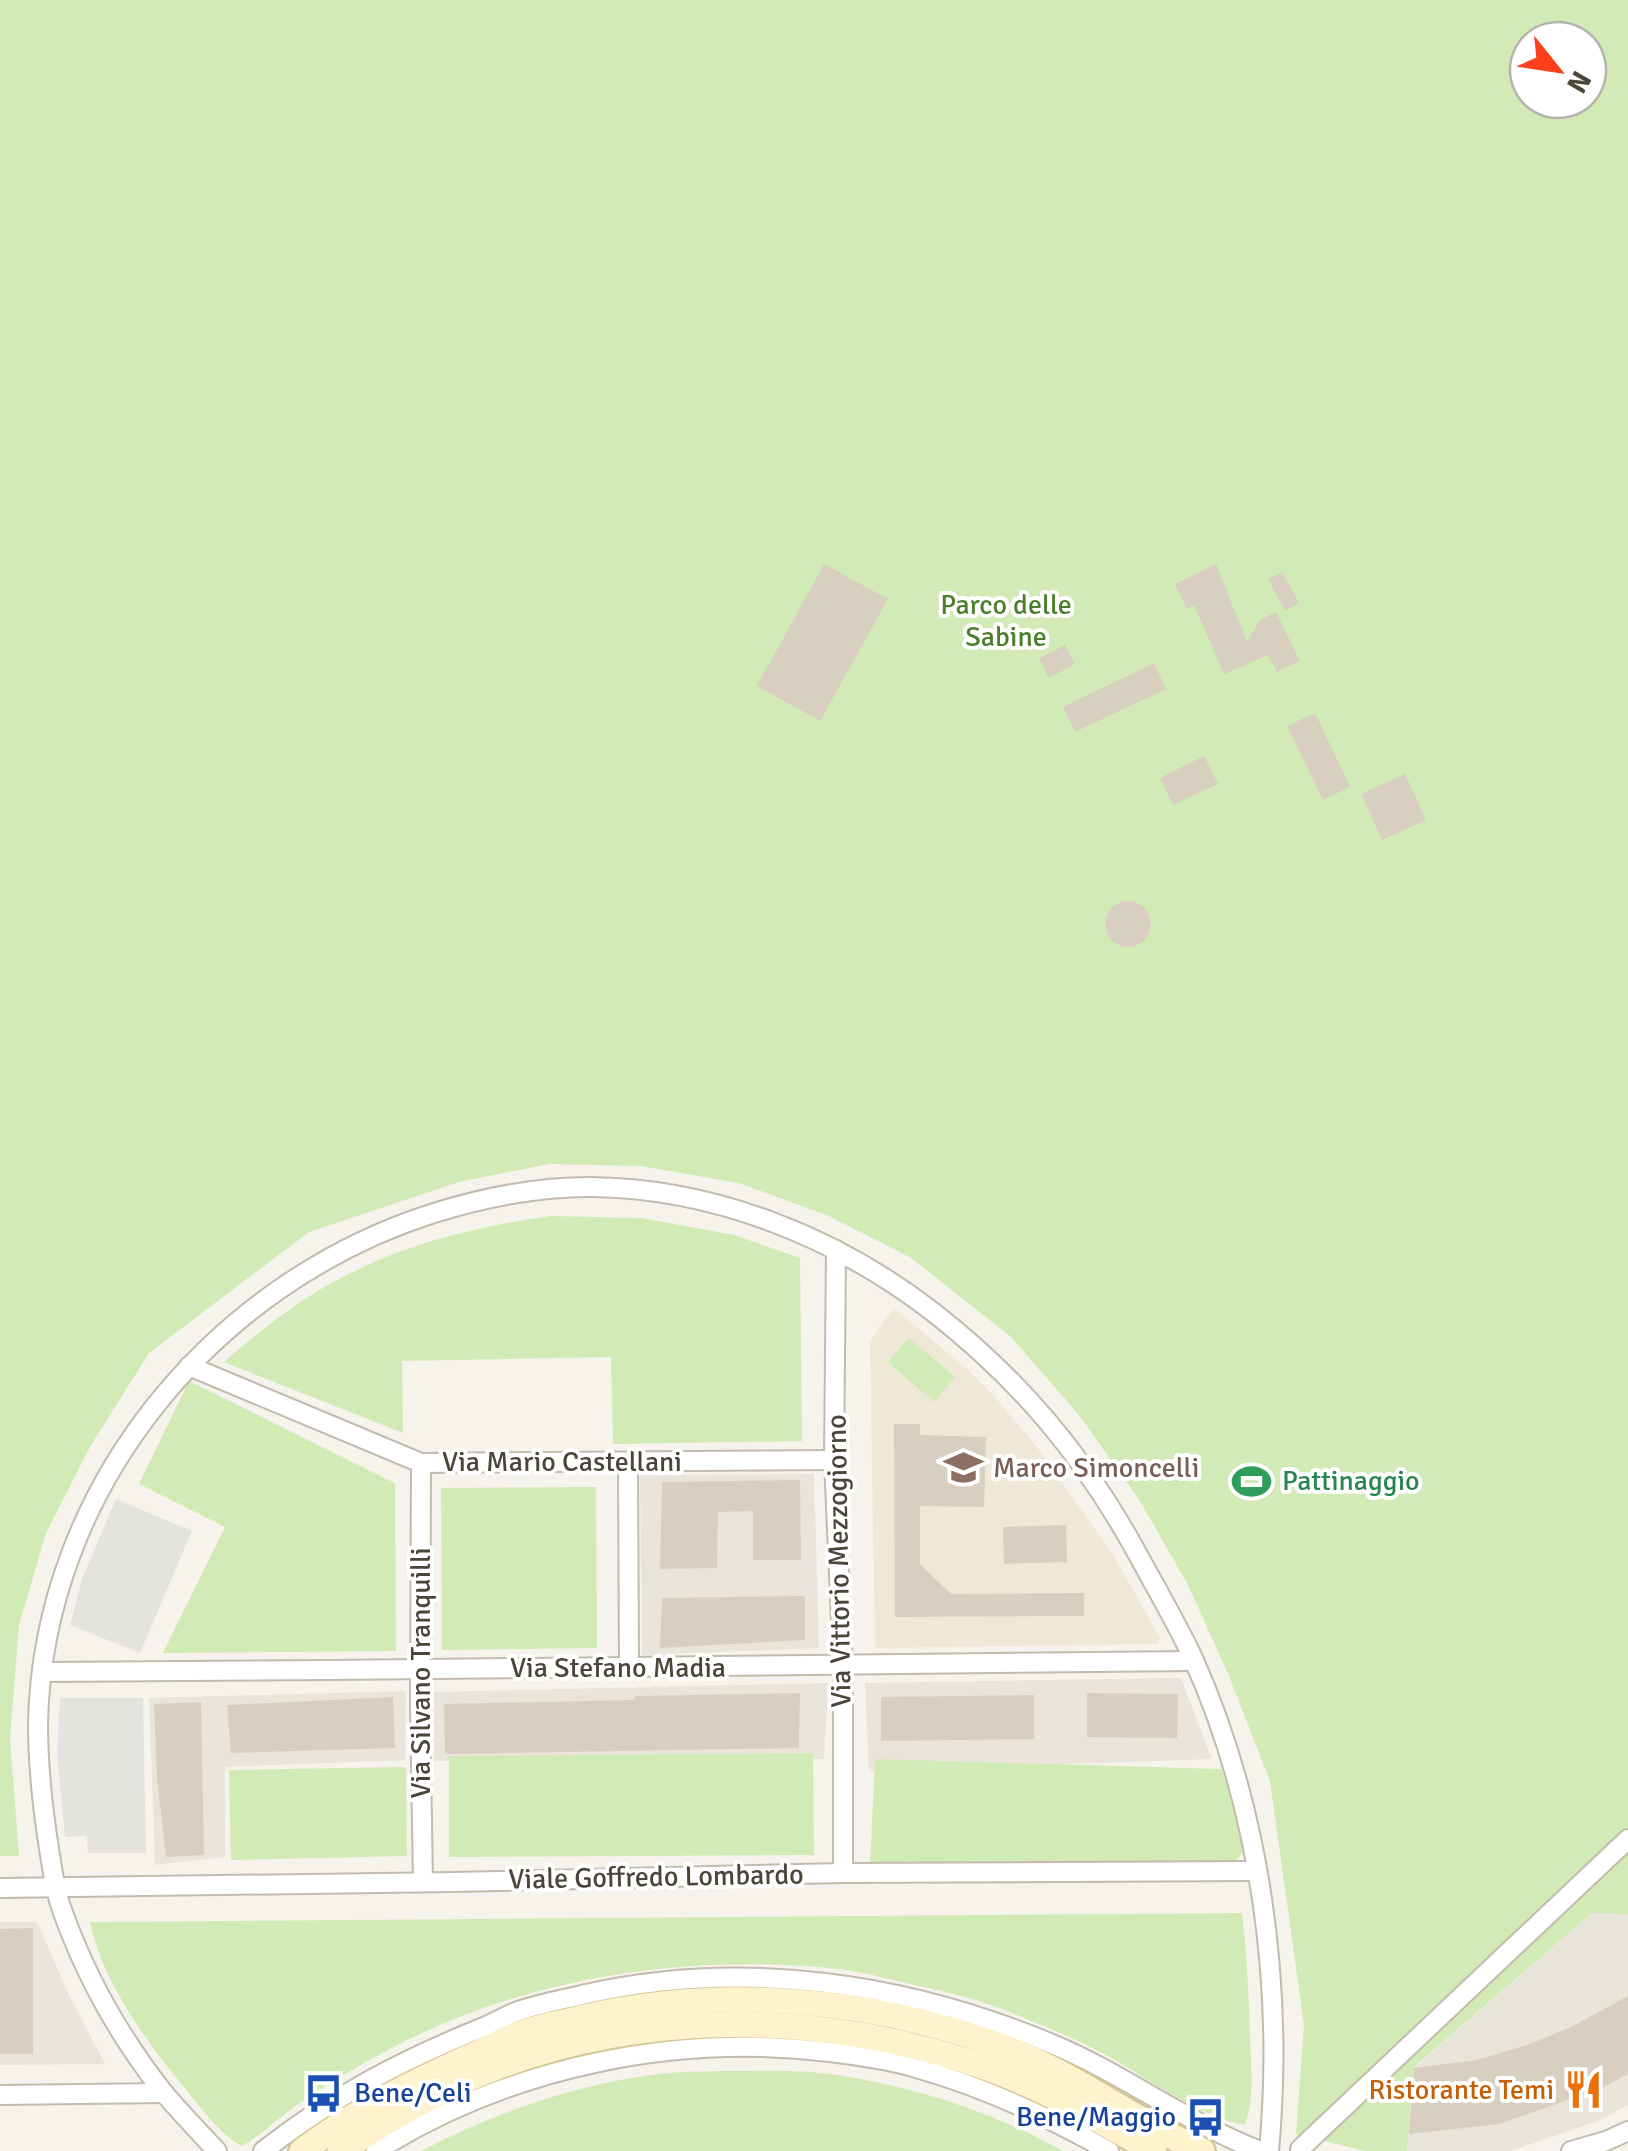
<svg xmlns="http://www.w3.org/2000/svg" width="1628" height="2151" font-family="Signika,sans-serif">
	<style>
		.residential { fill: #eae5da }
		.education { fill: #efe8d6 }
		.green { fill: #d2eab5; fill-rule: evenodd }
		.parking { fill: #e5e3e0 }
		.building { fill: #d8cfc1 }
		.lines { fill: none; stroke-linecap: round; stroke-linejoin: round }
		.street-casing { stroke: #c2bbae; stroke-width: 22 }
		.secondary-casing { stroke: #d6c79b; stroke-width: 30 }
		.street { stroke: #fff; stroke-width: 18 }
		.secondary { stroke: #fff3cd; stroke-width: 25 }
		.labels { text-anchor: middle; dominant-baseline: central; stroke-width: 8; stroke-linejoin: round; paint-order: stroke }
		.park-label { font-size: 28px; fill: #4a7f2a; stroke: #fff }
		.street-label { font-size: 28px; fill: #4b4439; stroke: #fff }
		.education-label { font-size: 28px; fill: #785e54; stroke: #fff; text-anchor: start }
		.leisure-label { font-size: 28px; fill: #27864d; stroke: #fff; text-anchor: start }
		.food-label { font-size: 28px; fill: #c56008; stroke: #fff; text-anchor: end }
		.transit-label { font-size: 28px; fill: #164399; stroke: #fff; text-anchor: start }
	</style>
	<rect width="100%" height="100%" fill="#f6f3ec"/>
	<!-- residential -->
	<g class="residential">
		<polygon points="814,1474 819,1648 642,1655 640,1475"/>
		<polygon points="1181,1678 1212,1759 869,1771 865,1683"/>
		<polygon points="828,1683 824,1759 434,1761 433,1692"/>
		<polygon points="406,1691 405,1760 225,1767 225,1857 155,1865 149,1698"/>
		<polygon points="1592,1913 1628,1914 1628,2105 1598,2121 1511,2151 1407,2151 1414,2068"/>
		<polygon points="0,1922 37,1922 67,1991 105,2064 0,2065"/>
	</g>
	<!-- education -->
	<polygon class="education" points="894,1308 966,1368 994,1396 1040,1451 1114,1556 1160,1638 1158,1644 875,1648 870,1341"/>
	<!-- green -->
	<g class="green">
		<path d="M0 0H1628V1914L1592 1913 1414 2067 1407 2151H1365L1296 2134 1304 2025 1270 1781 1229 1676 1188 1585 1140 1501 1079 1415 1010 1336 911 1258 829 1216 739 1183 640 1166 549 1164 459 1182 309 1232 149 1353 91 1445 46 1533 19 1625 10 1738 19 1856H0ZM1528 40H1588V100H1528Z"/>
		<path d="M551 1216 642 1218 734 1235 800 1258 802 1441 613 1444 611 1357 402 1361 403 1433 224 1362C253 1337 283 1312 316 1292 391 1247 466 1228 551 1216Z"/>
		<polygon points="909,1338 955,1377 934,1402 888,1362"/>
		<polygon points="189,1381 395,1483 396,1651 163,1653 225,1527 139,1484"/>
		<polygon points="596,1487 597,1648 442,1650 441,1488"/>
		<polygon points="813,1753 814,1855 449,1857 449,1756"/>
		<polygon points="875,1759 1221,1769 1231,1793 1244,1851 1234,1863 870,1866"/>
		<polygon points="406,1767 407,1856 231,1860 229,1770"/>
		<path d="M1242 1913C1247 1955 1249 1997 1250 2039 1251 2068 1255 2098 1245 2125 1204 2120 1142 2074 1104 2054 1070 2036 1035 2022 999 2008 973 1998 946 1992 919 1986 892 1980 865 1972 837 1969 697 1954 550 1974 422 2033 379 2053 336 2078 297 2105 278 2118 262 2135 242 2146 222 2136 206 2114 192 2097 150 2046 104 1987 90 1922Z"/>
		<path d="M721 2071C759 2071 799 2069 837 2075 915 2087 994 2112 1063 2151H421C495 2113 575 2084 659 2074 679 2071 700 2072 721 2071Z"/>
	</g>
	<!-- parking -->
	<g class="parking">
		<polygon points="116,1499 192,1531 140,1653 70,1625 82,1579"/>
		<polygon points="60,1698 143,1698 146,1853 88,1853 87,1836 65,1837 57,1755"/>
	</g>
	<!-- building -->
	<g class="building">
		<polygon points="824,564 888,599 820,721 757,686"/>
		<polygon points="1216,564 1247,642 1260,620 1276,612 1300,661 1277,672 1268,655 1224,674 1194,605 1187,609 1175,584"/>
		<polygon points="1282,572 1299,603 1285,611 1268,579"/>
		<polygon points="1065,645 1075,664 1049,678 1039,659"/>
		<polygon points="1154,663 1166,689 1075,732 1063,707"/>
		<polygon points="1315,713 1350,787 1323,800 1287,726"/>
		<polygon points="1204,756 1218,784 1173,805 1160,778"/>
		<polygon points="1405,774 1426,820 1382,840 1361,794"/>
		<circle cx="1128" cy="924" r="23"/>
		<polygon points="894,1424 920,1424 920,1435 986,1437 984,1507 920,1506 920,1564 951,1594 1084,1593 1084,1616 895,1617"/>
		<polygon points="800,1480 801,1560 753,1560 753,1511 718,1512 717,1568 660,1569 662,1482"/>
		<polygon points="1066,1525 1067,1562 1004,1564 1003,1527"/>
		<polygon points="805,1596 805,1640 660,1648 662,1598"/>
		<polygon points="800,1693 799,1748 445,1754 444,1704 634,1700 635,1696"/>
		<polygon points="1087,1693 1178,1694 1177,1738 1087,1737"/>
		<polygon points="1034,1695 1034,1739 881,1741 881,1697"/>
		<polygon points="393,1697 395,1748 231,1753 227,1705"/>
		<polygon points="201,1702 204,1855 166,1857 157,1779 154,1704"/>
		<polygon points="33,1928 33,2054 0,2054 0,1929"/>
		<polygon points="1628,1996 1628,2074 1602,2088 1499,2124 1409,2134 1414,2068 1477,2060 1530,2044 1571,2027"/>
	</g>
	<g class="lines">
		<defs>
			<g id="street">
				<polyline points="836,1250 834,1460 843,1667 843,1873"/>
				<polyline points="189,1366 421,1463 834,1460"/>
				<polyline points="628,1462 629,1667"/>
				<polyline points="421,1463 420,1705 423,1882"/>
				<path d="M42 1672C426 1669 810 1668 1194 1661"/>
				<polyline points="0,1888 452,1882 843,1873 1256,1871"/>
				<polyline points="0,2095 164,2093"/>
				<polyline points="1300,2149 1628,1839"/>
				<path d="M217 2151C199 2132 180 2112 163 2092 120 2037 84 1973 61 1907 55 1890 53 1873 50 1855 43 1812 38 1767 38 1723 43 1488 213 1283 434 1213 485 1197 537 1187 590 1187 714 1188 836 1237 933 1312 1020 1380 1084 1456 1137 1553 1156 1588 1176 1622 1193 1658 1261 1810 1284 1986 1269 2151"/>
				<path d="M263 2151C335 2095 402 2060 486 2026 495 2022 504 2017 513 2013 536 2004 562 2000 586 1994 743 1959 905 1982 1052 2044 1124 2074 1187 2123 1260 2151"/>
				<path d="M376 2151C510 2067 674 2033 830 2052 858 2056 886 2059 913 2067 981 2086 1047 2116 1109 2151"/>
				<polyline points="1571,2151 1606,2141 1628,2131"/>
			</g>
			<g id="secondary">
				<path d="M302 2151C360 2108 410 2084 474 2055 490 2048 506 2038 522 2033 541 2026 562 2023 581 2018 719 1986 867 1997 1000 2046 1072 2072 1132 2120 1202 2151"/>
				<path d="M340 2151C380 2125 422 2099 465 2080 625 2010 805 2009 970 2062 1034 2082 1095 2118 1154 2151"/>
			</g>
		</defs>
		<!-- street casing -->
		<use href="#street" class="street-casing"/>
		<!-- secondary casing -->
		<use href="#secondary" class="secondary-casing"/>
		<!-- street -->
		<use href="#street" class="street"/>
		<!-- secondary -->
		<use href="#secondary" class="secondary"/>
	</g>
	<!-- icons -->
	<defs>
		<symbol id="school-bare" viewBox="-9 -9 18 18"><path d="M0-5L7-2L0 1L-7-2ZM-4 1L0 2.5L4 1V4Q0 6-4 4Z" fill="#8d6e63" stroke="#fff" stroke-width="2.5" paint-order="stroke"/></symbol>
		<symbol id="stadium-bare" viewBox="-9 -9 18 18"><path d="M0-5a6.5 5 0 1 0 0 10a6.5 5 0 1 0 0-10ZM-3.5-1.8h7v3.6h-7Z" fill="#2e9e5b" stroke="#fff" stroke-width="2.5" paint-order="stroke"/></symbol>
		<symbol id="restaurant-bare" viewBox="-9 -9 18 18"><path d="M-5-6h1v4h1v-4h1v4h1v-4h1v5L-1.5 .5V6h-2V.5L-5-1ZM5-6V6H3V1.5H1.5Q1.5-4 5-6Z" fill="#e8710a" stroke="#fff" stroke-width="2.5" paint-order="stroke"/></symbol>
		<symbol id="bus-bare" viewBox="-9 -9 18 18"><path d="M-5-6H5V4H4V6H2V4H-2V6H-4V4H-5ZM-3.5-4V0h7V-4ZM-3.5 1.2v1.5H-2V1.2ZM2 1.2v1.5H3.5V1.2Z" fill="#1a4fb4" stroke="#fff" stroke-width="2.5" paint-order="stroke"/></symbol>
	</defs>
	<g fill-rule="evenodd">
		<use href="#school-bare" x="936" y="1440" width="55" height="55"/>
		<use href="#stadium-bare" x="1224" y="1454" width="55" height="55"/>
		<use href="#restaurant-bare" x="1556" y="2062" width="55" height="55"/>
		<use href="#bus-bare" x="296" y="2066" width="55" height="55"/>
		<use href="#bus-bare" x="1178" y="2090" width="55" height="55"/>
	</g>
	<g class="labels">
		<!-- park labels -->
		<g class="park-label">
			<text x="1006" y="605">Parco delle<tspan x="1006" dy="32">Sabine</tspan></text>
		</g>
		<!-- street labels -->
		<g class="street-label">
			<text x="562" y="1462">Via Mario Castellani</text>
			<text transform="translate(839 1561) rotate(-91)">Via Vittorio Mezzogiorno</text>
			<text x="618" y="1668">Via Stefano Madia</text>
			<text transform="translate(421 1673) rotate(-90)">Via Silvano Tranquilli</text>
			<text transform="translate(656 1877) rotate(-1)">Viale Goffredo Lombardo</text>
		</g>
		<!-- education labels -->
		<g class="education-label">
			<text x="993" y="1468">Marco Simoncelli</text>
		</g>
		<!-- leisure labels -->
		<g class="leisure-label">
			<text x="1282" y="1481">Pattinaggio</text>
		</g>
		<!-- food labels -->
		<g class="food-label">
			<text x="1554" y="2090">Ristorante Temi</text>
		</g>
		<!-- transit labels -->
		<g class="transit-label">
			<text x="354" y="2093">Bene/Celi</text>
			<text x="1176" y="2117" text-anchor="end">Bene/Maggio</text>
		</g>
	</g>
	<!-- north arrow -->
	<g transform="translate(1558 70) rotate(120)"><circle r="48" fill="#ffffff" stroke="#b7b4b0" stroke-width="2.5"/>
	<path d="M0-8L18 38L0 25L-18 38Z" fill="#fc3f1d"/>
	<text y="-15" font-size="28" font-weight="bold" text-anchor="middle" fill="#4b4439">N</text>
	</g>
</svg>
